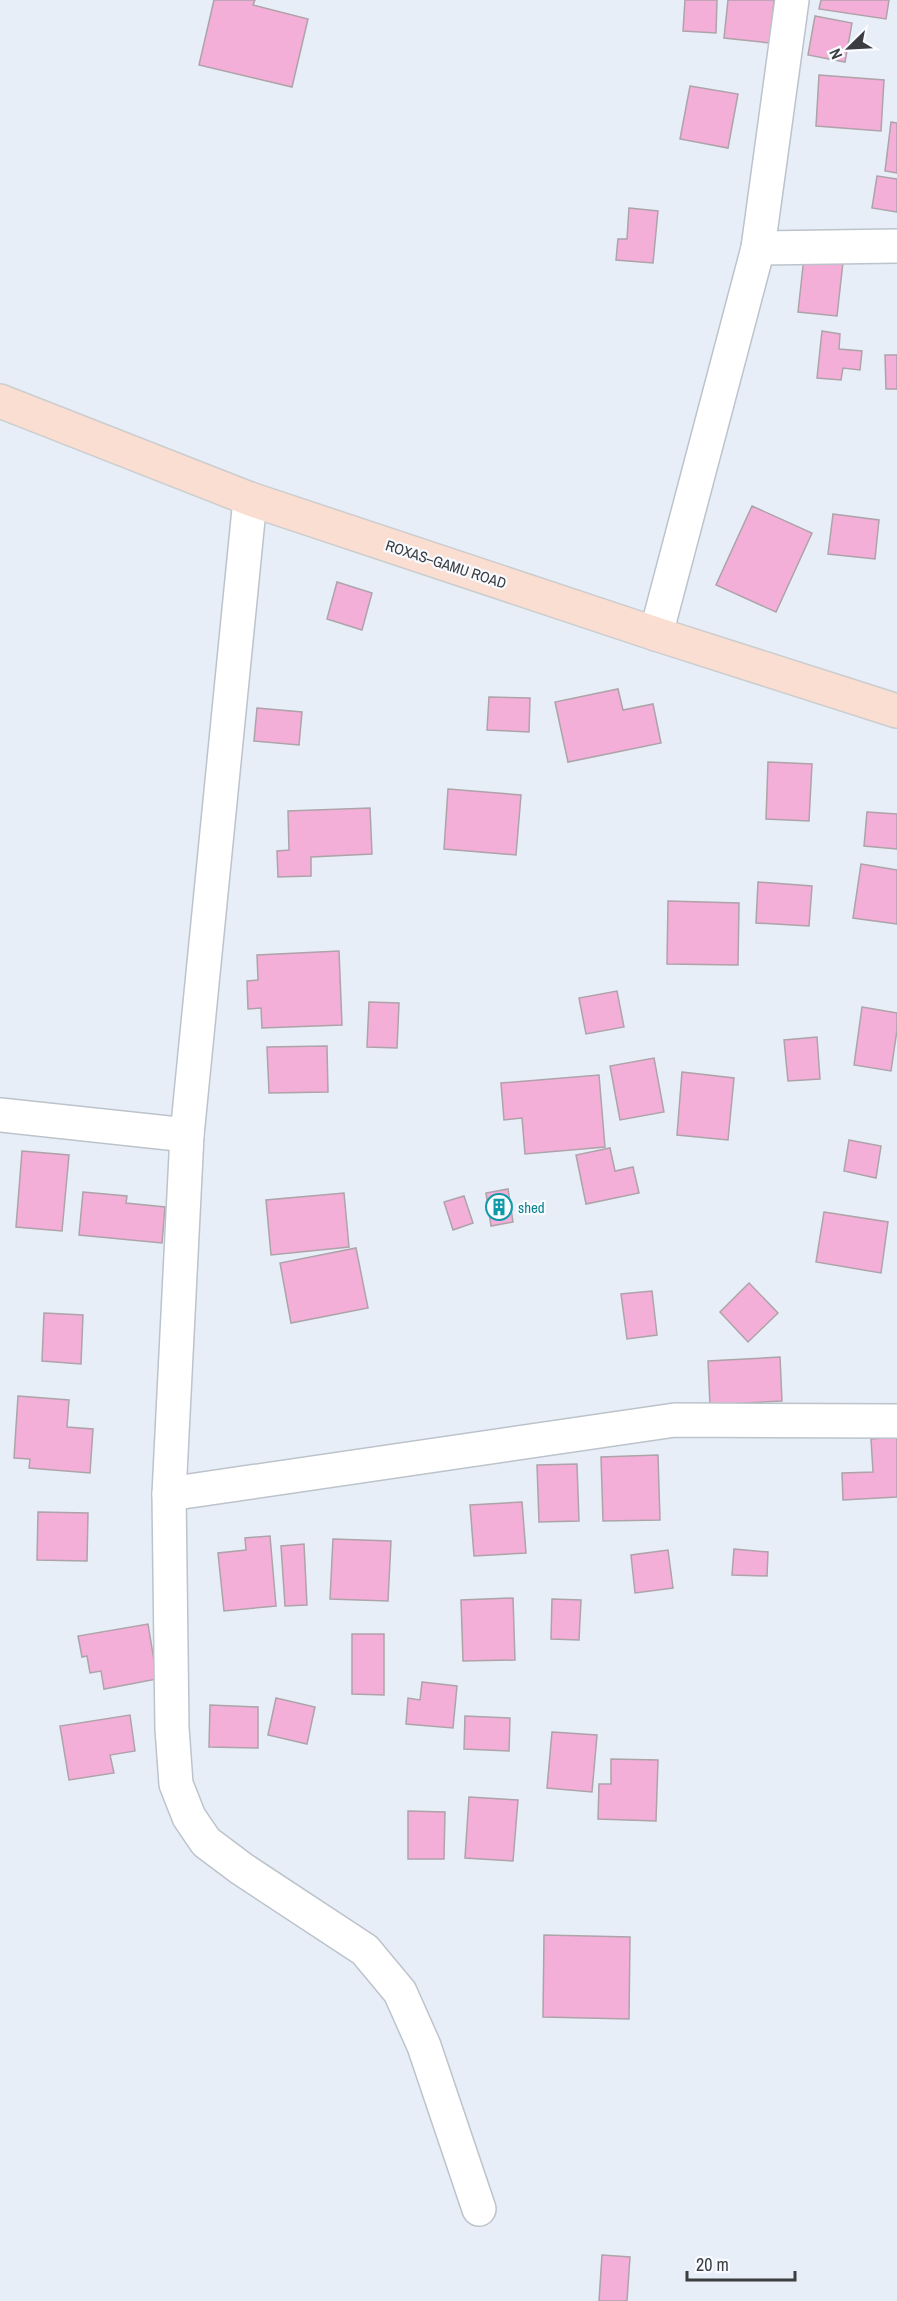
<svg xmlns="http://www.w3.org/2000/svg" width="897" height="2301" font-family="'Archivo Narrow',sans-serif">
	<style>
		.building { fill: #f4afd9; stroke: #ada3a9; stroke-width: 1.5 }
		.lines { fill: none; stroke-linecap: round; stroke-linejoin: round }
		.minor-casing { stroke: #bcc3cb; stroke-width: 36 }
		.major-casing { stroke: #cccdce; stroke-width: 36 }
		.minor { stroke: #fff; stroke-width: 33 }
		.major { stroke: #faded1; stroke-width: 33 }
		.labels { text-anchor: middle; dominant-baseline: central; stroke-width: 4.5; stroke-linejoin: round; paint-order: stroke }
		.street-label { font-size: 15px; fill: #3b3d41; stroke: #f8fbff }
		.culture-label { font-size: 15px; fill: #0d838f; stroke: #f8fbff; text-anchor: start }
	</style>
	<rect width="100%" height="100%" fill="#e7eef7"/>
	<!-- building -->
	<g class="building">
		<polygon points="214,0 255,0 253,5 308,19 292,87 199,65"/>
		<polygon points="685,0 717,0 716,33 683,31"/>
		<polygon points="728,0 774,0 770,43 724,38"/>
		<polygon points="821,0 889,0 886,19 819,9"/>
		<polygon points="815,16 852,23 845,62 808,55"/>
		<polygon points="819,75 884,80 881,131 816,126"/>
		<polygon points="690,86 738,94 728,148 680,139"/>
		<polygon points="891,122 897,123 897,173 885,171"/>
		<polygon points="877,176 897,179 897,212 872,208"/>
		<polygon points="629,208 658,211 653,263 616,260 618,239 627,239"/>
		<polygon points="805,248 844,253 837,316 798,312"/>
		<polygon points="822,331 840,334 839,349 862,351 860,370 843,368 841,380 817,378"/>
		<polygon points="885,355 897,355 897,389 886,389"/>
		<polygon points="752,506 812,533 776,612 716,585"/>
		<polygon points="833,514 879,520 875,559 828,554"/>
		<polygon points="337,582 372,593 362,630 327,619"/>
		<polygon points="618,689 623,710 653,704 661,743 568,762 555,702"/>
		<polygon points="489,697 530,698 529,732 487,730"/>
		<polygon points="257,708 302,712 299,745 254,741"/>
		<polygon points="768,762 812,764 809,821 766,819"/>
		<polygon points="448,789 521,795 516,855 444,849"/>
		<polygon points="370,808 372,854 311,857 311,876 278,877 277,851 289,850 288,811"/>
		<polygon points="867,812 897,814 897,849 864,846"/>
		<polygon points="861,864 897,870 897,924 853,918"/>
		<polygon points="758,882 812,886 809,926 756,923"/>
		<polygon points="668,901 739,903 738,965 667,964"/>
		<polygon points="339,951 342,1025 262,1028 261,1008 248,1009 247,981 258,980 257,955"/>
		<polygon points="617,991 624,1027 586,1034 579,998"/>
		<polygon points="369,1002 399,1003 397,1048 367,1047"/>
		<polygon points="862,1007 897,1013 897,1030 891,1071 854,1065"/>
		<polygon points="817,1037 820,1079 788,1081 784,1040"/>
		<polygon points="327,1046 328,1092 269,1093 267,1047"/>
		<polygon points="654,1058 664,1112 620,1120 610,1066"/>
		<polygon points="682,1072 734,1078 728,1140 677,1135"/>
		<polygon points="599,1075 605,1147 525,1154 522,1118 504,1120 501,1083"/>
		<polygon points="849,1140 881,1146 876,1178 844,1171"/>
		<polygon points="610,1148 615,1171 633,1167 639,1193 586,1204 576,1155"/>
		<polygon points="22,1151 69,1155 62,1231 16,1227"/>
		<polygon points="508,1189 513,1222 491,1226 486,1193"/>
		<polygon points="83,1192 127,1196 126,1203 165,1207 162,1243 79,1235"/>
		<polygon points="344,1193 349,1247 271,1255 266,1200"/>
		<polygon points="464,1196 473,1223 453,1230 444,1202"/>
		<polygon points="824,1212 888,1222 881,1273 816,1262"/>
		<polygon points="356,1248 368,1308 291,1323 280,1263"/>
		<polygon points="749,1283 778,1313 748,1342 720,1312"/>
		<polygon points="652,1291 657,1335 627,1339 621,1294"/>
		<polygon points="44,1313 83,1315 81,1364 42,1361"/>
		<polygon points="780,1357 782,1401 710,1405 708,1361"/>
		<polygon points="18,1396 69,1400 67,1427 93,1429 90,1473 29,1468 30,1459 14,1458"/>
		<polygon points="897,1437 897,1497 843,1500 842,1473 873,1472 871,1439"/>
		<polygon points="658,1455 660,1520 603,1521 601,1457"/>
		<polygon points="577,1464 579,1521 539,1522 537,1465"/>
		<polygon points="522,1502 526,1553 474,1556 470,1505"/>
		<polygon points="38,1512 88,1513 87,1561 37,1560"/>
		<polygon points="270,1536 276,1606 224,1611 218,1553 246,1550 245,1538"/>
		<polygon points="333,1539 391,1541 388,1601 330,1599"/>
		<polygon points="304,1544 307,1605 285,1606 281,1546"/>
		<polygon points="734,1549 768,1552 767,1576 732,1575"/>
		<polygon points="668,1550 673,1588 635,1593 631,1555"/>
		<polygon points="513,1598 515,1660 463,1661 461,1600"/>
		<polygon points="552,1599 581,1600 579,1640 551,1639"/>
		<polygon points="148,1624 157,1679 104,1689 101,1671 90,1673 87,1656 82,1657 78,1636"/>
		<polygon points="352,1634 384,1634 384,1695 352,1694"/>
		<polygon points="422,1682 457,1686 453,1728 406,1724 408,1698 420,1700"/>
		<polygon points="276,1698 315,1707 307,1744 268,1735"/>
		<polygon points="210,1705 258,1707 258,1748 209,1747"/>
		<polygon points="130,1715 135,1751 110,1755 114,1773 69,1780 60,1726"/>
		<polygon points="465,1716 510,1718 509,1751 464,1749"/>
		<polygon points="552,1732 597,1735 592,1792 547,1788"/>
		<polygon points="611,1759 658,1760 656,1821 598,1819 599,1784 611,1784"/>
		<polygon points="469,1797 518,1800 513,1861 465,1858"/>
		<polygon points="408,1811 445,1812 444,1859 408,1859"/>
		<polygon points="544,1935 630,1937 629,2019 543,2017"/>
		<polygon points="602,2255 630,2257 627,2301 599,2301"/>
	</g>
	<g class="lines">
		<defs>
			<g id="minor">
				<polyline points="758,248 897,246"/>
				<polyline points="656,634 758,248 792,0"/>
				<polyline points="0,1115 187,1135 250,499"/>
				<polyline points="187,1135 169,1494 172,1728 176,1784 189,1817 206,1842 242,1869 365,1950 400,1992 424,2046 479,2209"/>
				<polyline points="169,1494 675,1420 897,1421"/>
			</g>
			<polyline id="major" points="0,401 250,499 656,634 897,711"/>
		</defs>
		<!-- minor casing -->
		<use href="#minor" class="minor-casing"/>
		<!-- major casing -->
		<use href="#major" class="major-casing"/>
		<!-- minor -->
		<use href="#minor" class="minor"/>
		<!-- major -->
		<use href="#major" class="major"/>
	</g>
	<!-- icons -->
	<defs>
		<symbol id="building-ring" viewBox="-11 -11 22 22"><circle r="9.5" fill="#f8fbff" stroke="#0f9aa8" stroke-width="1.5"/><path d="M-4-6H4V6H1V3H-1V6H-4ZM-2.5-4.3h1.7v1.8h-1.7ZM.8-4.3h1.7v1.8H.8ZM-2.5-1h1.7V.8h-1.7ZM.8-1h1.7V.8H.8Z" fill="#0f9aa8"/></symbol>
	</defs>
	<g fill-rule="evenodd">
		<use href="#building-ring" x="484" y="1192" width="30" height="30"/>
	</g>
	<g class="labels">
		<!-- street labels -->
		<g class="street-label">
			<text transform="translate(446 564) rotate(18)">ROXAS–GAMU ROAD</text>
		</g>
		<!-- culture labels -->
		<g class="culture-label">
			<text x="518" y="1207">shed</text>
		</g>
	</g>
	<!-- north arrow -->
	<g transform="translate(849 48) rotate(246)" stroke="#f8fbff" stroke-width="4.5" paint-order="stroke">
	<path d="M0-4.5L10 22L0 15L-10 22Z" fill="#3b3d41"/>
	<text y="-9" font-size="16" font-weight="bold" text-anchor="middle" fill="#3b3d41">N</text>
	</g>
	<!-- scale -->
	<path d="M687 2271v9h108v-9" fill="none" stroke="#3b3d41" stroke-width="3"/>
	<text x="696" y="2271" font-size="18" fill="#3b3d41" stroke="#f8fbff" stroke-width="4.5" paint-order="stroke">20 m</text>
</svg>
